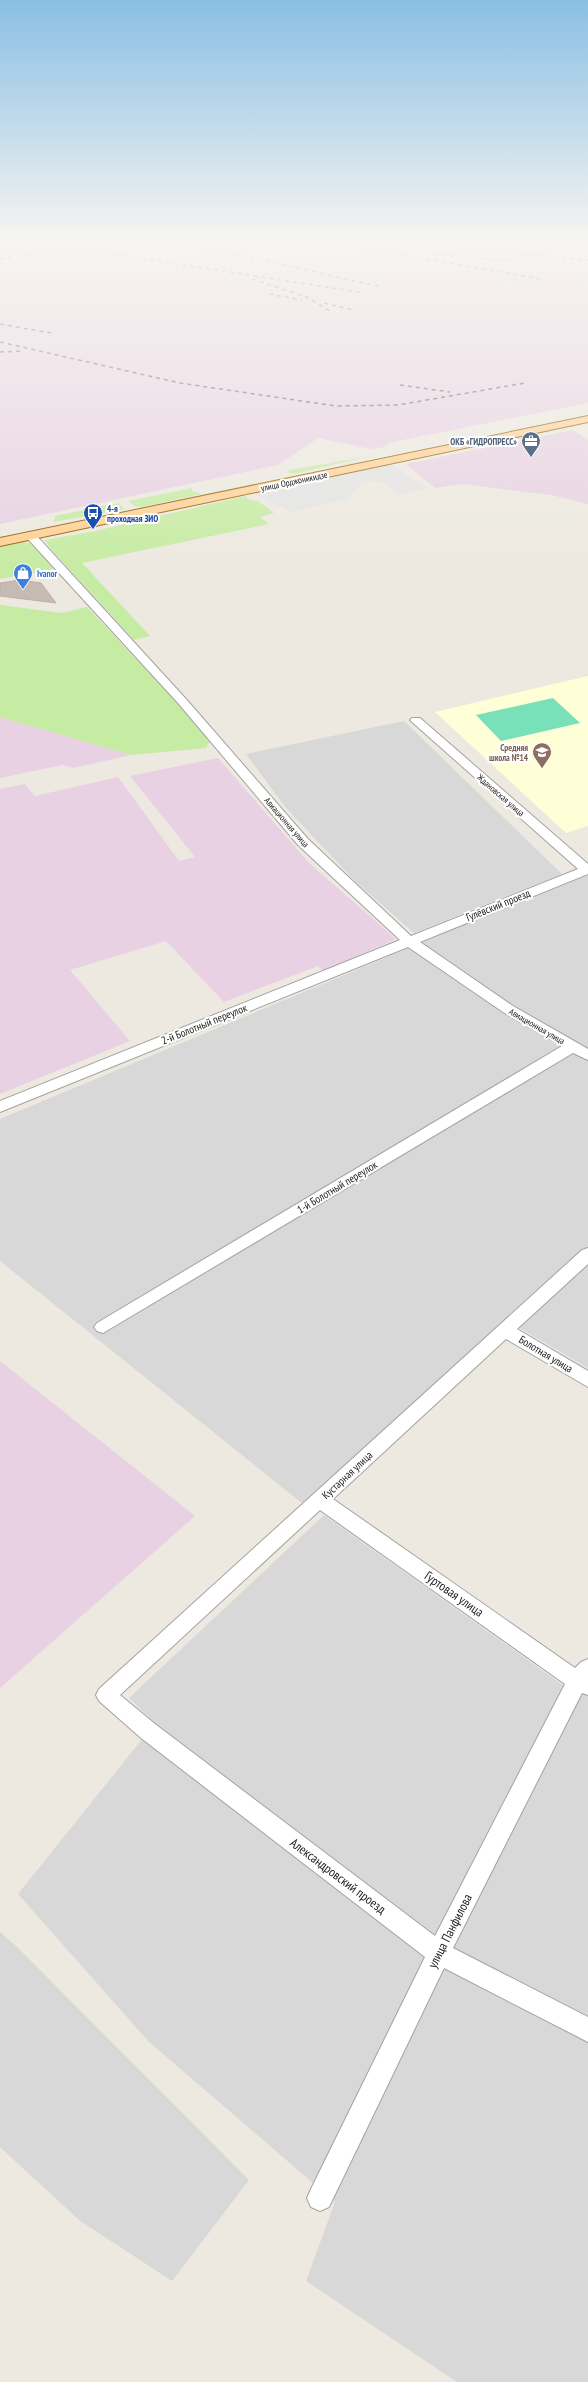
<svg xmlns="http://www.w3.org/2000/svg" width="588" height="2382" font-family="'PT Sans Narrow',sans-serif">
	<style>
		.residential { fill: #d9d8d8 }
		.industrial { fill: #e7d1e3 }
		.education { fill: #ffffd7 }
		.grass { fill: #c6eba2 }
		.pitch { fill: #79e1b9 }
		.parking { fill: #e3e3e3 }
		.building { fill: #c5bbb3; stroke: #bfafa2 }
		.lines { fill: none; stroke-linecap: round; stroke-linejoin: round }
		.minor-casing { stroke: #a2a2a2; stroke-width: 2 }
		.major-casing { stroke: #926200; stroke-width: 2 }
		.minor { fill: #fff; fill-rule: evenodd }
		.major { fill: #ffd193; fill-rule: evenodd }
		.rail { stroke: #696969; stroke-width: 1.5; stroke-dasharray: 4 4; stroke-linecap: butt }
		.labels { text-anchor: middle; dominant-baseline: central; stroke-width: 4; stroke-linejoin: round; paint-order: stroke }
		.far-service-label { font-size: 9px; font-weight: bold; fill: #4e5e75; stroke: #fff; text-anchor: end }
		.far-street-label { font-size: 9px; fill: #1b1b1b; stroke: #fff }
		.far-transit-label { font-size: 9px; font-weight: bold; fill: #164399; stroke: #fff; text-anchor: start }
		.far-shop-label { font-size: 9px; font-weight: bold; fill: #366cbe; stroke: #fff; text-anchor: start }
		.far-education-label { font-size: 9px; font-weight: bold; fill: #785e54; stroke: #fff; text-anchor: end }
		.street-label { font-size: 11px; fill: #1b1b1b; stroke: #fff }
		.near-street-label { font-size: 13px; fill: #1b1b1b; stroke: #fff }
	</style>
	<rect width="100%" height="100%" fill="#ede9e0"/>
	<!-- residential -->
	<g class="residential">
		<polygon points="404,721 562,874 414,933 356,882 286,808 246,754"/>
		<polygon points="588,873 588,1368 504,1319 303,1504 0,1261 0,1119"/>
		<polygon points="324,1515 567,1688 588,1666 588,2382 457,2382 306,2281 335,2202 149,2042 18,1894 155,1723 129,1698"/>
		<polygon points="0,1932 16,1946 249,2180 172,2281 79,2220 0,2147"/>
	</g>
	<!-- industrial -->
	<g class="industrial">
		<polygon points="0,241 588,241 588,403 392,442 384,447 371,449 318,438 278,465 0,524"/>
		<polygon points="573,430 588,440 588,504 551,495 463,484 435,488 406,464"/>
		<polygon points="0,717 131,755 73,768 63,765 0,778"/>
		<polygon points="218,758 309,863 396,939 323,971 318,966 224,1002 166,941 70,970 130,1041 0,1094 0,789 25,784 35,796 118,777 179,861 195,857 130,776"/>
		<polygon points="0,1361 195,1516 0,1688"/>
	</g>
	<!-- education -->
	<polygon class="education" points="588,676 588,826 566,833 435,712"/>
	<!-- grass -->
	<g class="grass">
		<polygon points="371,456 293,474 287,472 290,470"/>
		<polygon points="192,488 192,491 202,494 141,507 135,506 128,501"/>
		<polygon points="245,496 250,500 258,501 274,513 260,517 269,524 82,563 150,636 134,640 49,547 45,540 95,531"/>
		<polygon points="118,503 125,509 54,522 55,516"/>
		<polygon points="22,542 31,543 54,569 0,579 0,547"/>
		<polygon points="0,605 62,613 87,607 211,739 206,748 131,755 0,717"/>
	</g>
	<!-- pitch -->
	<polygon class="pitch" points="553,698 580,723 501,741 476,715"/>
	<!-- parking -->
	<polygon class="parking" points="390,464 428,488 397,495 383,482 363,481 350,498 291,512 250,492"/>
	<!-- building -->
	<polygon class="building" points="20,580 41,583 56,603 0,596 0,583"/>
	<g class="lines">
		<defs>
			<g id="minor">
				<polygon points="31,533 35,534 186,699 308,839 411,936 578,869 412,722 410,720 412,718 420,718 588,864 588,874 420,942 513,1006 588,1049 588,1060 573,1053 103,1333 97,1331 94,1327 97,1323 562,1046 503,1012 408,947 0,1112 0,1101 400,940 298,845 178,703 27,538 27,534"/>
				<path d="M588 1248V1264L517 1329 588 1371V1387L506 1339 333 1499 575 1668 581 1662 588 1659V1695L582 1693 453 1948 588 2017V2042L444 1968 329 2207 320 2211 311 2207 307 2198 311 2189 425 1957 141 1738 99 1701 96 1695 99 1689 582 1250ZM320 1510 565 1684 435 1936 155 1724 120 1695Z"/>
			</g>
			<polygon id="major" points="588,416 588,422 0,546 0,538"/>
		</defs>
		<!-- minor casing -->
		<use href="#minor" class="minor-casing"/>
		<!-- major casing -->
		<use href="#major" class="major-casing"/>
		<!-- minor -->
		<use href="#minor" class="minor"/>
		<!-- major -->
		<use href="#major" class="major"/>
		<!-- rail -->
		<g class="rail">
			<polyline points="324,241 540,279"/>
			<polyline points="355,241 433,245 588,260"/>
			<polyline points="464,241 479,243"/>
			<polyline points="474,241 509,247"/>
			<path d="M75 244C109 243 145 241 179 245 247 253 312 273 379 286"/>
			<polyline points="0,253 54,241"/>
			<polyline points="433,254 509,261"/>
			<polyline points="0,259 49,251 99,252 365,293"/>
			<polyline points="252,279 307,297 333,313"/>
			<polyline points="269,294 302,300"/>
			<polyline points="324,303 353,310"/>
			<polyline points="0,324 51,333"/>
			<polyline points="0,342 180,383 336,406 398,405 525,383"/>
			<polyline points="0,352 23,351"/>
			<polyline points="400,385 450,392"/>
		</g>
	</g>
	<!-- sky -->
	<linearGradient id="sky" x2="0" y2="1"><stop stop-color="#8abfe4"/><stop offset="0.42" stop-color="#f7f5f1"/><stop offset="1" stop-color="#f7f5f1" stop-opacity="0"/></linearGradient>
	<rect width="588" height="574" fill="url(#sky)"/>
	<!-- icons -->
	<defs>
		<symbol id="office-pin" viewBox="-11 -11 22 30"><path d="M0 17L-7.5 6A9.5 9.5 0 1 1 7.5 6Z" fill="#5c6f8a" stroke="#fff"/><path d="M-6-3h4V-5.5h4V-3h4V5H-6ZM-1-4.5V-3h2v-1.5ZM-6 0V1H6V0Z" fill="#fff"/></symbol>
		<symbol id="bus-pin" viewBox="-11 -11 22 30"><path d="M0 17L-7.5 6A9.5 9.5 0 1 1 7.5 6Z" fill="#1a4fb4" stroke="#fff"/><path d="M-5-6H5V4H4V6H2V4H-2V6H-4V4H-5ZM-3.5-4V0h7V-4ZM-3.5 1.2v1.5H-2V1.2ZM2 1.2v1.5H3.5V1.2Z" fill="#fff"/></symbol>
		<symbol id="shop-pin" viewBox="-11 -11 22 30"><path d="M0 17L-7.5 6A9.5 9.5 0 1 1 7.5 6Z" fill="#3f7fe0" stroke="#fff"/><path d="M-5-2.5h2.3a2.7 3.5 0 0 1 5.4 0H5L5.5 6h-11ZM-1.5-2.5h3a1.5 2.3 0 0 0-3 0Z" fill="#fff"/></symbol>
		<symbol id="school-pin" viewBox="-11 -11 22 30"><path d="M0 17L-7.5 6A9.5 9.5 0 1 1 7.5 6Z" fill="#8d6e63" stroke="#fff"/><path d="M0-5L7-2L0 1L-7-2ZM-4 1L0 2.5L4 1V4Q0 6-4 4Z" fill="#fff"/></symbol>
	</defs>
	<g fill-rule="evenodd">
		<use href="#office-pin" x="520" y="430" width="22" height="30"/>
		<use href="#bus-pin" x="82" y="502" width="22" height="30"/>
		<use href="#shop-pin" x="12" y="562" width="22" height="30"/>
		<use href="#school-pin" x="531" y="741" width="22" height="30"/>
	</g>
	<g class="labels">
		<!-- far-service labels -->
		<g class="far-service-label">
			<text x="517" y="441">ОКБ «ГИДРОПРЕСС»</text>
		</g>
		<!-- far-street labels -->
		<g class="far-street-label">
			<text transform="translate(294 481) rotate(-12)">улица Орджоникидзе</text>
			<text transform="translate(501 795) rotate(41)">Ждановская улица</text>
			<text transform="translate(287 822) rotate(49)">Авиационная улица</text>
			<text transform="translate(537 1026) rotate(30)">Авиационная улица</text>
		</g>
		<!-- far-transit labels -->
		<g class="far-transit-label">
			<text x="107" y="508">4-я<tspan x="107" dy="10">проходная ЗИО</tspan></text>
		</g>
		<!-- far-shop labels -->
		<g class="far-shop-label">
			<text x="37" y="573">Ivanor</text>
		</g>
		<!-- far-education labels -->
		<g class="far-education-label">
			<text x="528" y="747">Средняя<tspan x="528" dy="10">школа №14</tspan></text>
		</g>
		<!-- street labels -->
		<g class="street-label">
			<text transform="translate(498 905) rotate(-22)">Гулёвский проезд</text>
			<text transform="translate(204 1024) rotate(-22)">2-й Болотный переулок</text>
			<text transform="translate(337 1187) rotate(-31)">1-й Болотный переулок</text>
			<text transform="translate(546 1354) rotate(31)">Болотная улица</text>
			<text transform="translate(347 1475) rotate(-43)">Кустарная улица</text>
		</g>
		<!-- near-street labels -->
		<g class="near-street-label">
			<text transform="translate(454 1594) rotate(35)">Гуртовая улица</text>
			<text transform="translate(338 1876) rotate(37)">Александровский проезд</text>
			<text transform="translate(450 1931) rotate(-63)">улица Панфилова</text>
		</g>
	</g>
</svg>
